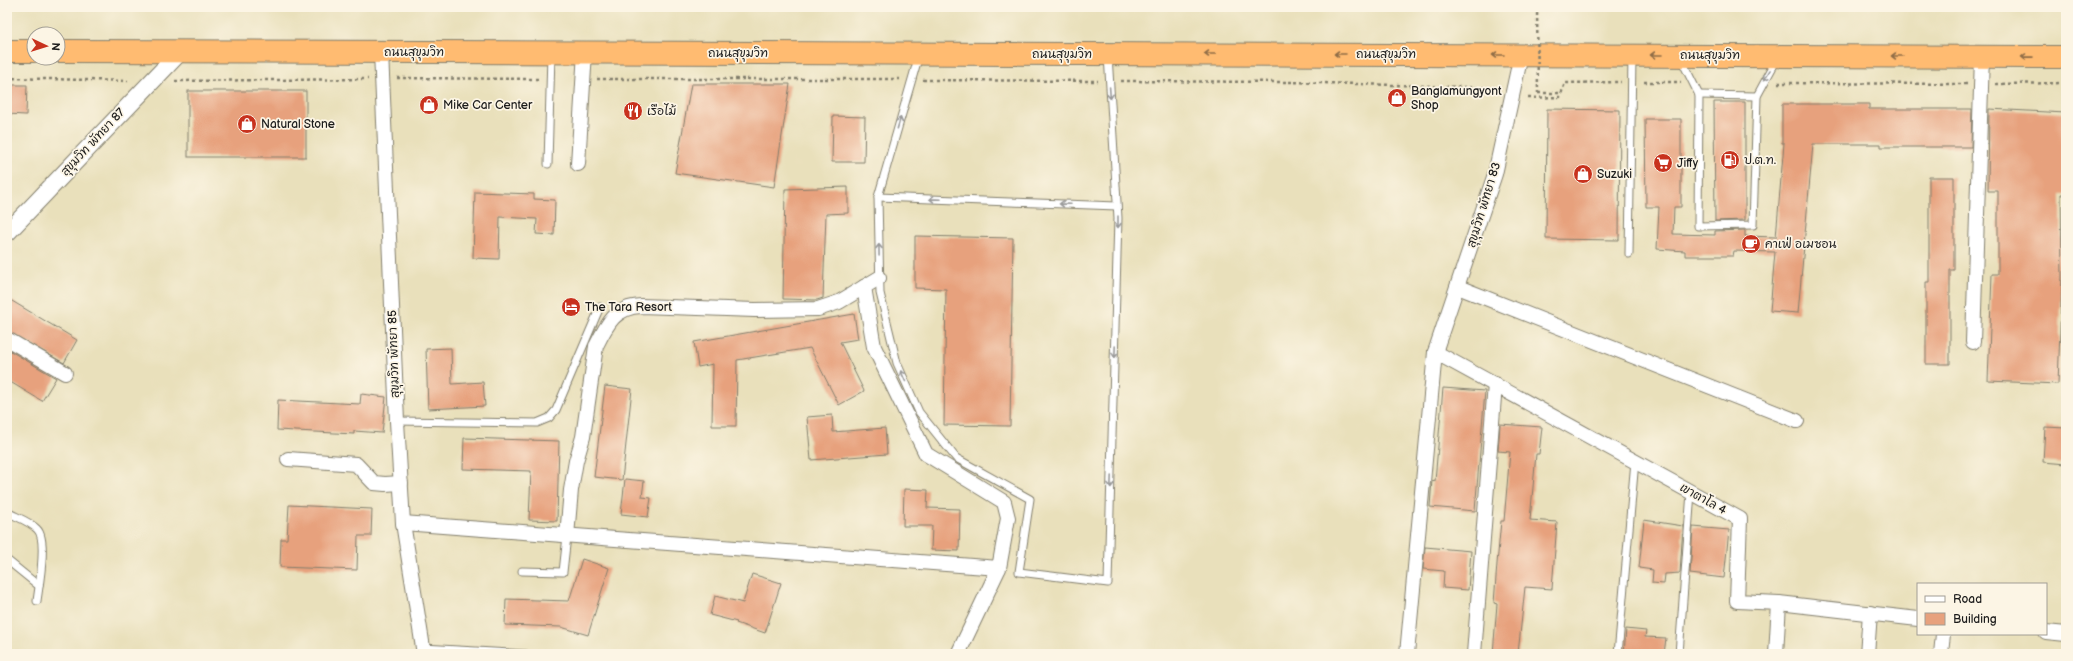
<svg xmlns="http://www.w3.org/2000/svg" width="2073" height="661" font-family="'Balsamiq Sans','Playpen Sans Thai',sans-serif">
	<style>
		.building { fill: #e7a17d }
		.lines { fill: none; stroke-linecap: round; stroke-linejoin: round }
		.service-casing { stroke: #827e6c; stroke-width: 9 }
		.minor-casing { stroke: #827e6c; stroke-width: 16 }
		.tertiary-casing { stroke: #827e6c; stroke-width: 19 }
		.trunk-casing { stroke: #827e6c; stroke-width: 24 }
		.path { stroke: #827e6c; stroke-width: 2.5; stroke-dasharray: 3 3; stroke-linecap: butt }
		.service { stroke: #fff; stroke-width: 7 }
		.minor { stroke: #fff; stroke-width: 14 }
		.tertiary { stroke: #fff; stroke-width: 17 }
		.trunk { stroke: #ffbb71; stroke-width: 22 }
		.path-bridge { stroke: #827e6c; stroke-width: 2.5; stroke-dasharray: 3 3; stroke-linecap: butt }
		.oneway { stroke: #8e6c46 }
		.oneway2 { stroke: #999 }
		.labels { text-anchor: middle; dominant-baseline: central; stroke-width: 3.5; stroke-linejoin: round; paint-order: stroke }
		.street-label { font-size: 12px; fill: #1c1c1c; stroke: #fcf5e5 }
		.poi-label { font-size: 12px; fill: #1c1c1c; stroke: #fcf5e5; text-anchor: start }
	</style>
	<rect width="100%" height="100%" fill="#fcf5e5"/>
	<filter id="ink" filterUnits="userSpaceOnUse"><feTurbulence type="fractalNoise" baseFrequency=".025" numOctaves="2"/><feDisplacementMap in="SourceGraphic" scale="8" xChannelSelector="R" yChannelSelector="G"/><feConvolveMatrix kernelMatrix="1 2 1 2 8 2 1 2 1" color-interpolation-filters="sRGB"/></filter>
	<filter id="wash" filterUnits="userSpaceOnUse"><feTurbulence type="fractalNoise" baseFrequency=".012" numOctaves="4" result="noise"/><feDisplacementMap in="SourceGraphic" scale="16" xChannelSelector="R" yChannelSelector="G"/><feGaussianBlur stdDeviation="0.9" result="paint"/><feColorMatrix in="noise" values="0 0 0 0 0 0 0 0 0 0 0 0 0 0 0 0 0 1.4 0 .05"/><feComposite in="paint" operator="in"/></filter>
	<g filter="url(#wash)">
		<rect width="100%" height="100%" fill="#e9e0bb"/>
		<g id="blocks">
			<!-- building -->
			<g class="building">
				<polygon points="691,84 790,84 774,187 675,173"/>
				<polygon points="7,85 27,85 26,115 7,114"/>
				<rect x="188" y="91" width="118" height="66"/>
				<polygon points="1714,102 1745,102 1745,220 1715,221"/>
				<polygon points="1782,104 1869,104 1869,109 1972,109 1971,147 1881,147 1881,144 1813,144 1798,313 1770,311 1775,252 1734,251 1733,256 1685,256 1685,251 1657,249 1659,207 1646,207 1645,119 1681,119 1681,207 1674,207 1673,234 1715,235 1715,231 1745,230 1745,236 1776,237 1784,143 1782,143"/>
				<polygon points="1547,109 1620,110 1619,240 1546,239"/>
				<polygon points="1989,109 2066,113 2066,194 2061,194 2062,276 2058,384 1988,381 1992,274 1998,274 1998,191 1988,191"/>
				<polygon points="833,116 865,117 864,162 832,162"/>
				<polygon points="1929,177 1954,177 1954,270 1950,270 1950,364 1926,364 1926,282 1929,282"/>
				<polygon points="848,187 848,213 826,214 823,298 817,300 783,299 785,189"/>
				<polygon points="475,192 534,194 534,199 555,200 554,235 536,234 537,219 500,217 499,259 473,258"/>
				<polygon points="915,236 1013,238 1010,426 944,425 946,289 915,288"/>
				<polygon points="7,298 77,340 64,363 7,331"/>
				<polygon points="854,314 858,339 840,342 864,391 839,405 810,348 737,360 736,426 712,426 713,364 698,367 694,342"/>
				<polygon points="451,348 452,384 483,382 485,406 428,409 426,349"/>
				<polygon points="7,349 56,378 42,401 7,380"/>
				<polygon points="605,386 632,389 622,480 594,477"/>
				<polygon points="1443,388 1485,391 1475,511 1430,507 1432,480 1435,481"/>
				<polygon points="361,394 386,397 382,433 354,431 354,434 277,430 278,400 360,404"/>
				<polygon points="832,415 833,432 885,428 887,454 811,460 807,417"/>
				<polygon points="1500,424 1542,427 1539,454 1536,454 1530,520 1557,522 1552,589 1525,587 1518,654 1493,654 1497,604 1494,603 1497,564 1501,521 1504,521 1510,452 1498,451"/>
				<polygon points="2045,427 2066,428 2066,464 2043,462"/>
				<polygon points="464,438 559,441 557,521 529,520 531,471 463,469"/>
				<polygon points="625,479 644,481 642,497 651,498 648,517 621,514"/>
				<polygon points="904,489 928,490 927,508 960,509 959,551 931,550 932,526 903,526"/>
				<polygon points="289,505 372,509 371,536 358,536 357,570 280,567 281,539 287,539"/>
				<polygon points="1644,520 1683,526 1680,573 1665,574 1664,584 1652,583 1653,570 1639,568"/>
				<polygon points="1693,527 1729,530 1724,578 1690,574"/>
				<polygon points="1425,547 1471,551 1468,590 1443,588 1444,571 1423,569"/>
				<polygon points="582,559 609,568 588,635 561,627 505,625 506,599 569,601"/>
				<polygon points="752,574 781,583 765,633 736,623 737,622 710,615 715,596 743,603"/>
				<polygon points="1626,629 1646,631 1645,637 1666,638 1664,654 1624,654"/>
			</g>
		</g>
	</g>
	<g filter="url(#ink)">
		<use href="#blocks" fill-opacity="0" stroke="#827e6c" stroke-width="1"/>
		<g class="lines">
			<defs>
				<g id="service">
					<polyline points="919,55 878,197 880,293 897,363 919,412 956,458 1030,499 1019,572 1108,583 1118,218 1108,55"/>
					<polyline points="1681,59 1699,95 1698,226 1753,225 1757,96 1777,59"/>
					<polyline points="1699,95 1757,96"/>
					<polyline points="548,164 551,54"/>
					<polyline points="878,197 1117,206"/>
					<polyline points="1629,254 1632,57"/>
					<polyline points="397,421 537,423 549,418 556,410 600,307"/>
					<path d="M7 512C16 517 29 521 37 529 48 539 39 585 37 601"/>
					<polyline points="7,560 39,586"/>
					<polyline points="522,571 563,572 567,536"/>
					<polyline points="423,648 526,654"/>
					<polyline points="1618,654 1635,461"/>
					<polyline points="1679,654 1691,492"/>
				</g>
				<g id="minor">
					<polyline points="381,52 397,421 403,523 424,654"/>
					<polyline points="578,164 585,52"/>
					<polyline points="1458,287 1797,421"/>
					<polyline points="7,339 65,373"/>
					<polyline points="1973,342 1982,56"/>
					<polyline points="1435,352 1740,519 1737,601 1779,603 1918,619"/>
					<polyline points="288,459 356,464 374,483 385,484 401,483"/>
					<polyline points="403,523 999,568 1008,518 1004,502 926,454 874,347 864,287"/>
					<path d="M567 536 571 490 576 461 583 437 596 346C607 324 615 307 641 306L755 310 818 309 839 302 879 278"/>
					<polyline points="2046,632 2066,634"/>
					<polyline points="958,654 999,568"/>
					<polyline points="1407,654 1435,352 1495,174 1521,55"/>
					<polyline points="1474,654 1495,384"/>
					<polyline points="1776,654 1779,603"/>
					<polyline points="1867,654 1870,613"/>
					<polyline points="1941,654 1943,634"/>
				</g>
				<polyline id="tertiary" points="7,233 181,51"/>
				<g id="trunk">
					<polyline points="7,51 34,51"/>
					<polyline points="58,51 2066,57"/>
				</g>
			</defs>
			<!-- service casing -->
			<use href="#service" class="service-casing"/>
			<!-- minor casing -->
			<use href="#minor" class="minor-casing"/>
			<!-- tertiary casing -->
			<use href="#tertiary" class="tertiary-casing"/>
			<!-- trunk casing -->
			<use href="#trunk" class="trunk-casing"/>
			<!-- path -->
			<g class="path">
				<polyline points="7,78 128,81"/>
				<polyline points="397,78 538,79"/>
				<polyline points="597,79 900,79"/>
				<polyline points="923,80 1098,81"/>
				<polyline points="175,81 368,79"/>
				<polyline points="1121,81 1288,82 1498,88"/>
				<polyline points="1644,82 1681,82"/>
				<polyline points="1778,83 1967,84"/>
				<polyline points="1996,84 2066,83"/>
				<polyline points="1538,93 1561,93"/>
				<polyline points="1528,98 1560,97 1565,83 1621,82"/>
			</g>
			<!-- service -->
			<use href="#service" class="service"/>
			<!-- minor -->
			<use href="#minor" class="minor"/>
			<!-- tertiary -->
			<use href="#tertiary" class="tertiary"/>
			<!-- trunk -->
			<use href="#trunk" class="trunk"/>
			<!-- path-bridge -->
			<polyline class="path-bridge" points="1537,7 1538,93"/>
		</g>
		<!-- one-way arrows -->
		<defs><path id="oneway-shaft" d="M-6 0H5M1.5-3L5.5 0L1.5 3" fill="none" stroke-width="1.6" stroke-linecap="round" stroke-linejoin="round"/></defs>
		<g class="oneway">
			<use href="#oneway-shaft" transform="translate(1210 54) rotate(-180)"/>
			<use href="#oneway-shaft" transform="translate(1340 54) rotate(-180)"/>
			<use href="#oneway-shaft" transform="translate(1498 55) rotate(-180)"/>
			<use href="#oneway-shaft" transform="translate(1656 55) rotate(-180)"/>
			<use href="#oneway-shaft" transform="translate(1897 56) rotate(-180)"/>
			<use href="#oneway-shaft" transform="translate(2027 57) rotate(-179)"/>
		</g>
		<g class="oneway2">
			<use href="#oneway-shaft" transform="translate(1767 75) rotate(121)"/>
			<use href="#oneway-shaft" transform="translate(1110 93) rotate(86)"/>
			<use href="#oneway-shaft" transform="translate(899 123) rotate(-74)"/>
			<use href="#oneway-shaft" transform="translate(935 199) rotate(-178)"/>
			<use href="#oneway-shaft" transform="translate(1065 204) rotate(-178)"/>
			<use href="#oneway-shaft" transform="translate(1118 222) rotate(90)"/>
			<use href="#oneway-shaft" transform="translate(879 250) rotate(-91)"/>
			<use href="#oneway-shaft" transform="translate(1115 352) rotate(92)"/>
			<use href="#oneway-shaft" transform="translate(903 376) rotate(-114)"/>
			<use href="#oneway-shaft" transform="translate(1111 482) rotate(92)"/>
		</g>
	</g>
	<!-- icons -->
	<defs>
		<symbol id="shop-disc" viewBox="-11 -11 22 22"><circle r="9.5" fill="#c8321e" stroke="#fcf5e5"/><path d="M-5-2.5h2.3a2.7 3.5 0 0 1 5.4 0H5L5.5 6h-11ZM-1.5-2.5h3a1.5 2.3 0 0 0-3 0Z" fill="#fff"/></symbol>
		<symbol id="restaurant-disc" viewBox="-11 -11 22 22"><circle r="9.5" fill="#c8321e" stroke="#fcf5e5"/><path d="M-5-6h1v4h1v-4h1v4h1v-4h1v5L-1.5 .5V6h-2V.5L-5-1ZM5-6V6H3V1.5H1.5Q1.5-4 5-6Z" fill="#fff"/></symbol>
		<symbol id="fuel-disc" viewBox="-11 -11 22 22"><circle r="9.5" fill="#c8321e" stroke="#fcf5e5"/><path d="M-5.5-6h7V0h2V4h1.3V-2.5L3-4.5l.8-.8L6-3V5H2.5V1h-1V6h-7ZM-4.2-4.7v3.2H.2V-4.7Z" fill="#fff"/></symbol>
		<symbol id="supermarket-disc" viewBox="-11 -11 22 22"><circle r="9.5" fill="#c8321e" stroke="#fcf5e5"/><path d="M-6-5.5h2.5l.6 2H6L4.5 2H-2.5L-4.4-4H-6ZM-1.5 3.2a1.3 1.3 0 1 0 .1 0ZM3 3.2a1.3 1.3 0 1 0 .1 0Z" fill="#fff"/></symbol>
		<symbol id="cafe-disc" viewBox="-11 -11 22 22"><circle r="9.5" fill="#c8321e" stroke="#fcf5e5"/><path d="M-5.5-4.5H6V0H3Q3 3.5 0 3.5H-2.5Q-5.5 3.5-5.5 0ZM3-3.2v2h1.7v-2ZM-6 4.5H4V6H-6Z" fill="#fff"/></symbol>
		<symbol id="hotel-disc" viewBox="-11 -11 22 22"><circle r="9.5" fill="#c8321e" stroke="#fcf5e5"/><path d="M-6-4.5h1.5V1H6V5H4.5V3h-9V5H-6ZM-4 0a1.8 1.8 0 1 1 3.6 0ZM.5 0V-2.5h3Q6-2.5 6 0Z" fill="#fff"/></symbol>
	</defs>
	<g fill-rule="evenodd">
		<use href="#shop-disc" x="1386" y="87" width="22" height="22"/>
		<use href="#shop-disc" x="418" y="94" width="22" height="22"/>
		<use href="#restaurant-disc" x="622" y="100" width="22" height="22"/>
		<use href="#shop-disc" x="236" y="113" width="22" height="22"/>
		<use href="#fuel-disc" x="1719" y="149" width="22" height="22"/>
		<use href="#supermarket-disc" x="1652" y="152" width="22" height="22"/>
		<use href="#shop-disc" x="1572" y="163" width="22" height="22"/>
		<use href="#cafe-disc" x="1740" y="233" width="22" height="22"/>
		<use href="#hotel-disc" x="560" y="296" width="22" height="22"/>
	</g>
	<g class="labels">
		<!-- street labels -->
		<g class="street-label">
			<text x="414" y="52">ถนนสุขุมวิท</text>
			<text x="738" y="53">ถนนสุขุมวิท</text>
			<text x="1062" y="54">ถนนสุขุมวิท</text>
			<text x="1386" y="54">ถนนสุขุมวิท</text>
			<text x="1710" y="55">ถนนสุขุมวิท</text>
			<text transform="translate(93 142) rotate(-47)">สุขุมวิท พัทยา 87</text>
			<text transform="translate(1484 205) rotate(-73)">สุขุมวิท พัทยา 83</text>
			<text transform="translate(394 354) rotate(-92)">สุขุมวิท พัทยา 85</text>
			<text transform="translate(1703 499) rotate(29)">เขาตาโล 4</text>
		</g>
		<!-- poi labels -->
		<g class="poi-label">
			<text x="1411" y="91">Banglamungyont<tspan x="1411" dy="14">Shop</tspan></text>
			<text x="443" y="105">Mike Car Center</text>
			<text x="647" y="111">เรือไม้</text>
			<text x="261" y="124">Natural Stone</text>
			<text x="1744" y="160">ป.ต.ท.</text>
			<text x="1677" y="163">Jiffy</text>
			<text x="1597" y="174">Suzuki</text>
			<text x="1765" y="244">คาเฟ่ อเมซอน</text>
			<text x="585" y="307">The Tara Resort</text>
		</g>
	</g>
	<!-- margin -->
	<rect width="2073" height="661" fill="none" stroke="#fcf5e5" stroke-width="24"/>
	<!-- legend -->
	<rect x="1917" y="583" width="130" height="52" fill="#fcf5e5" stroke="#a29e95"/>
	<rect x="1925" y="596" width="20" height="6" fill="#ffffff" stroke="#a29e95"/>
	<text x="1953" y="603" font-size="12" fill="#1c1c1c">Road</text>
	<rect x="1925" y="613" width="20" height="12" fill="#e7a17d" stroke="#a29e95"/>
	<text x="1953" y="623" font-size="12" fill="#1c1c1c">Building</text>
	<!-- north arrow -->
	<g transform="translate(46 46) rotate(94)"><circle r="19" fill="#fcf5e5" stroke="#a29e95"/>
	<path d="M0-3L7 15L0 10L-7 15Z" fill="#c8321e"/>
	<text y="-6" font-size="11" font-weight="bold" text-anchor="middle" fill="#1c1c1c">N</text>
	</g>
</svg>
